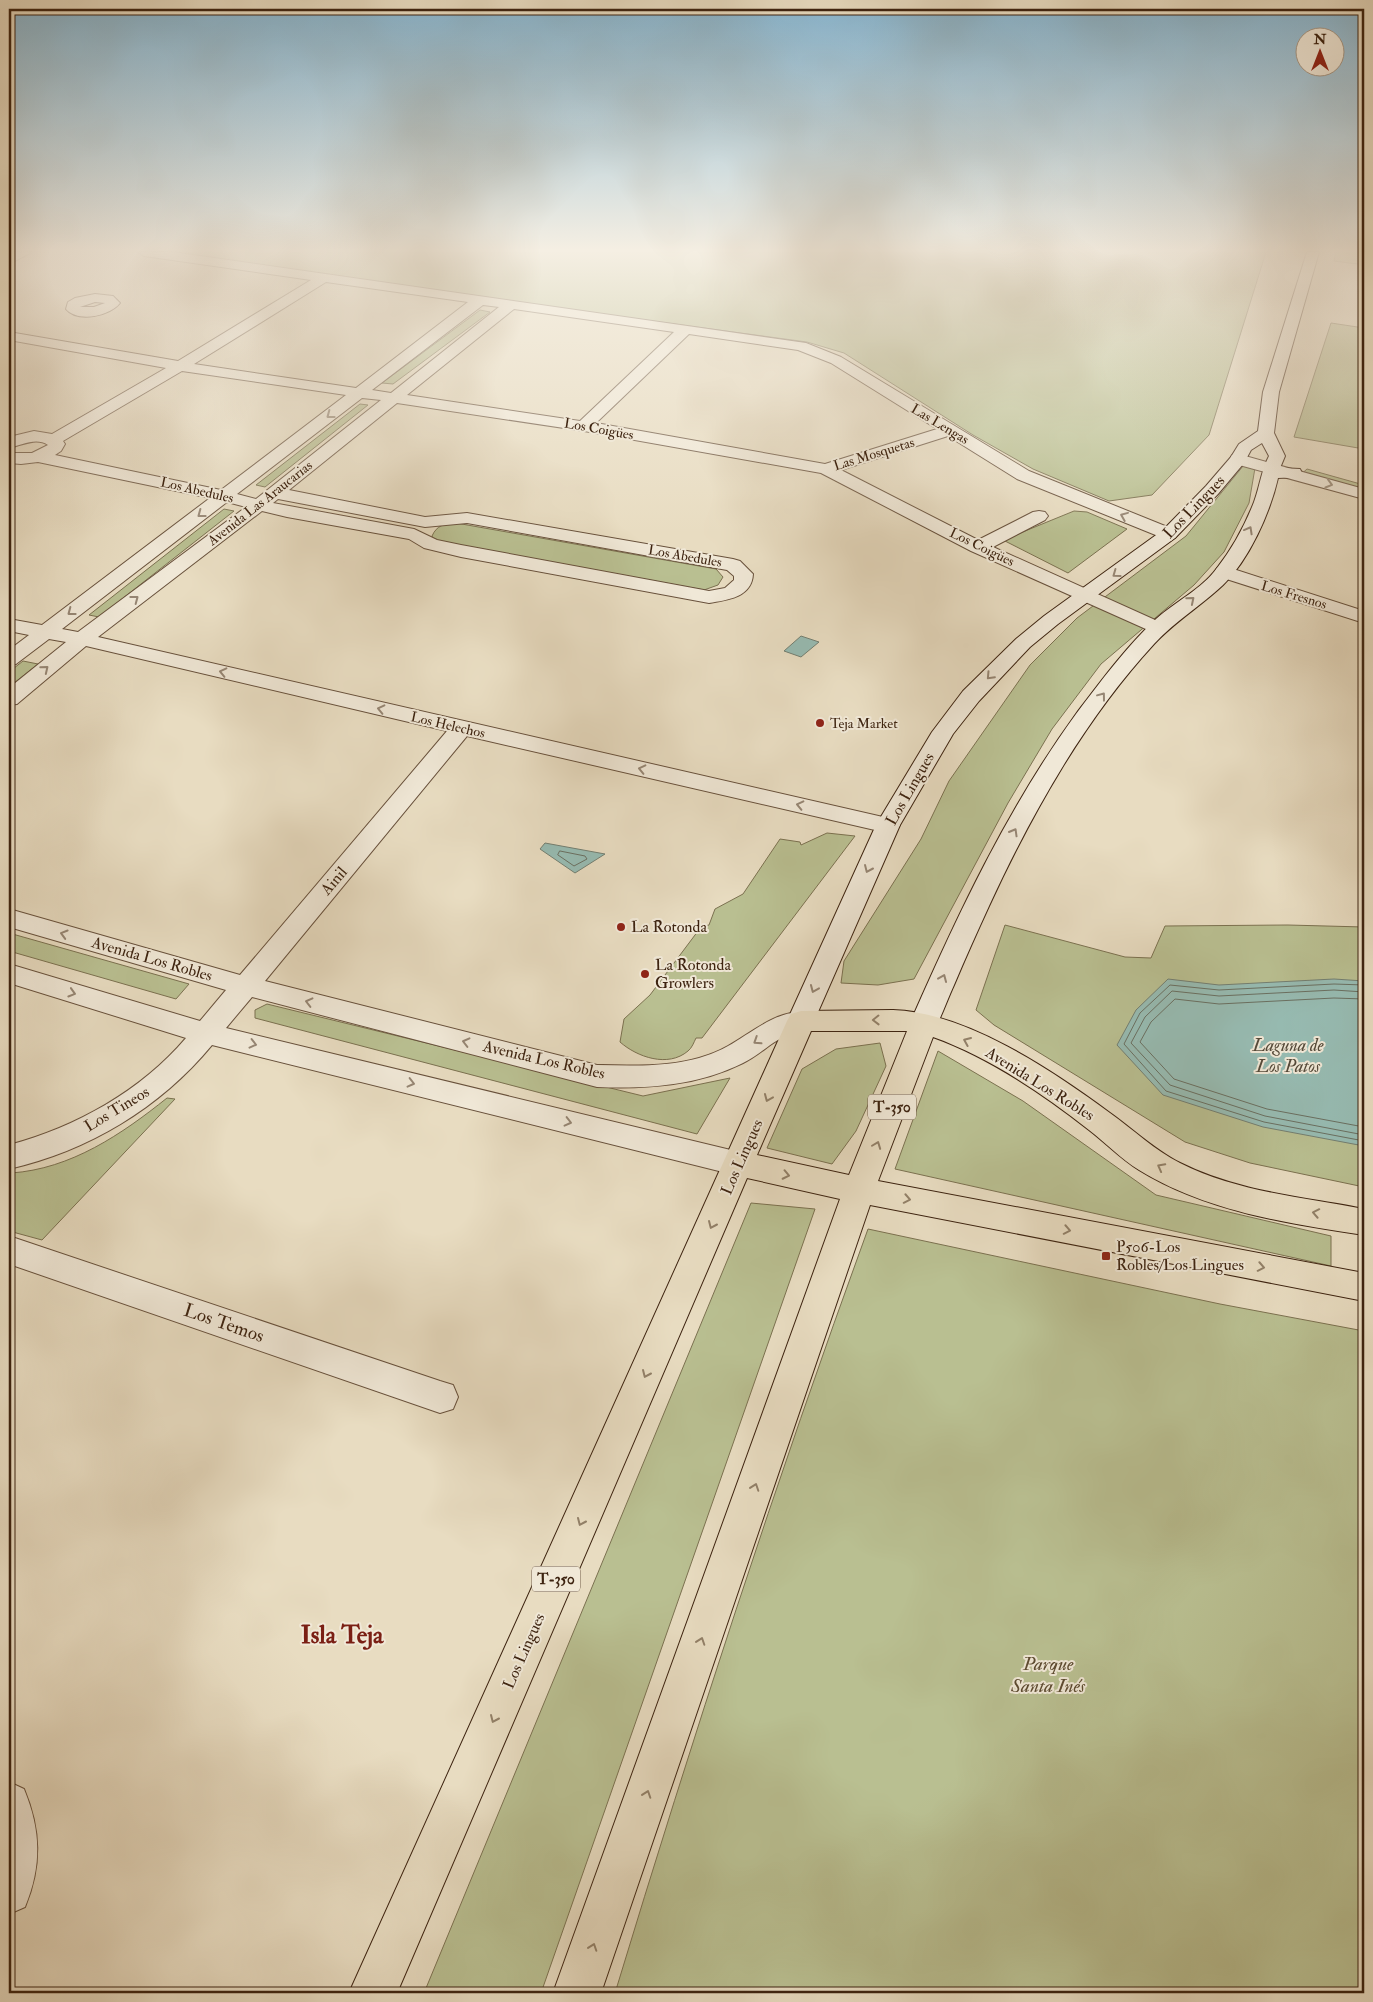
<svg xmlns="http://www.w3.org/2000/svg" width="1373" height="2002" font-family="'IM FELL Double Pica',serif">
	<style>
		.green { fill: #b9bf91; stroke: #7b7150 }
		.water { fill: #97bcb3; stroke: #737f72 }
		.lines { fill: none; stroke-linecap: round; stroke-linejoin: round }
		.shore { stroke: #6a7062; stroke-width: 1 }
		.minor-casing { stroke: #68513c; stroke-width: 2 }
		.tertiary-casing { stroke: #68513c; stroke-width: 2 }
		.secondary-casing { stroke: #3d2310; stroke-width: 2 }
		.primary-casing { stroke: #3d2310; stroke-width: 2 }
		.minor { fill: #f0e8d7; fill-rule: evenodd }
		.tertiary { fill: #f0e8d7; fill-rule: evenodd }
		.secondary { fill: #f0e8d7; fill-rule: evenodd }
		.primary { fill: #e8dcc1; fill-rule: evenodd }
		.oneway { stroke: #968674 }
		.oneway2 { stroke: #928068 }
		.poi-dot { fill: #8f2418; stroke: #f0e8d7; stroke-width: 2 }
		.labels { text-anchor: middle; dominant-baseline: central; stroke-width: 4; stroke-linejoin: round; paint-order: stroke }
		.far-street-label { font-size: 14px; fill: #3d2310; stroke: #f0e8d7 }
		.far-poi-label { font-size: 14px; fill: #3d2310; stroke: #f0e8d7; text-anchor: start }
		.shield { fill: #f0e8d7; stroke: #735e4c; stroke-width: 1 }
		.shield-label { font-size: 15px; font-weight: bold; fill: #3d2310 }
		.street-label { font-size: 16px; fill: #3d2310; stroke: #f0e8d7 }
		.poi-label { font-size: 16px; fill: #3d2310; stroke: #f0e8d7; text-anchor: start }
		.water-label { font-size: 18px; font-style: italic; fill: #544939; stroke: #f0e8d7 }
		.near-street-label { font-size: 19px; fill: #3d2310; stroke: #f0e8d7 }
		.near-park-label { font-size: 19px; font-style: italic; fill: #5c4a30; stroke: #f0e8d7 }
		.near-district-label { font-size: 25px; font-weight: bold; fill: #7a1f14; stroke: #f0e8d7 }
	</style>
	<rect width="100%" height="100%" fill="#e8dcc1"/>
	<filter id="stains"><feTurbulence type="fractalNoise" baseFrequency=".004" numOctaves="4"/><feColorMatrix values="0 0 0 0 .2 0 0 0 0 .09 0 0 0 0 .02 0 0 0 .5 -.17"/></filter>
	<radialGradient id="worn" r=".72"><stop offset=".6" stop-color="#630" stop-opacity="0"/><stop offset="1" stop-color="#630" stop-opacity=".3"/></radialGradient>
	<!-- green -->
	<g class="green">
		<polygon points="174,252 1266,252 1209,435 1152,495 1109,501 1033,469 973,435 844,353 807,342 527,304"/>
		<polygon points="1336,252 1355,252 1364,255 1364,265 1334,261"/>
		<polygon points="480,310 490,312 393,384 382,383"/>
		<polygon points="1331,323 1364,328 1364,449 1294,437"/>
		<polygon points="360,404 368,405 265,487 256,485"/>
		<polygon points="1244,465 1255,468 1249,503 1224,552 1194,585 1101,664 1052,729 1008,803 914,979 878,985 841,983 844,961 921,839 949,781 1030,665 1077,618 1186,536"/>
		<polygon points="1307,469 1364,485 1364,497 1298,477"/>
		<polygon points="224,509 234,511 99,617 89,615"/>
		<polygon points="1074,511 1087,512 1127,529 1068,573 1003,540"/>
		<path d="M456 523 716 569 723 577 718 585 704 590 434 541 432 536C437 525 444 524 456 523Z"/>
		<polygon points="23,661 38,664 9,687 9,672"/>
		<path d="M827 833 855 836 702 1038H696C694 1042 692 1048 688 1051 668 1068 637 1057 620 1042L624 1019 650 995 701 927 709 925 715 909 743 894 780 839 800 842 801 845Z"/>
		<polygon points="1005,925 1125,957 1151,958 1165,926 1288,925 1364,927 1364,1187 1250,1163 1185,1142 994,1025 976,1010"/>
		<polygon points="9,933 189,984 176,999 9,951"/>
		<polygon points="267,1004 643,1096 730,1078 697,1134 255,1018 255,1010"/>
		<polygon points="880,1043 886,1066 856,1131 832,1164 767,1148 802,1069 836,1049"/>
		<polygon points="938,1051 1023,1101 1156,1195 1331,1236 1331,1266 895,1169"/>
		<path d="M167 1098 175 1099 42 1240 9 1231V1176L11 1173C71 1169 122 1134 167 1098Z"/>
		<polygon points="751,1203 815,1209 541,1993 424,1993"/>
		<path d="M868 1229 1220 1304 1364 1331V1993H615C693 1736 776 1481 868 1229Z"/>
	</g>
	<!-- water -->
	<g class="water">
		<polygon points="801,636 819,642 801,657 784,651"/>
		<polygon points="545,843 605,854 575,873 540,849"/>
		<polygon points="1168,979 1219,985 1334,979 1364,981 1364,1146 1263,1127 1163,1095 1117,1045 1136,1010"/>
	</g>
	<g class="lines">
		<!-- shore -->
		<g class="shore">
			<polygon points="560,851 585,856 587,859 574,866 558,855"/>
			<polyline points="1364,985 1334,984 1219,990 1170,985 1140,1013 1124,1044 1166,1091 1264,1122 1364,1141"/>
			<polyline points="1364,992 1334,990 1219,996 1172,991 1145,1017 1131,1043 1170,1085 1265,1116 1364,1135"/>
			<polyline points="1364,999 1334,998 1219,1004 1175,999 1151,1022 1140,1042 1174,1079 1267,1109 1364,1127"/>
		</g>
		<defs>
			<g id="minor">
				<polygon points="15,252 32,252 9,264 9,255"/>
				<path d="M138 252H172L806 343 841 357 1029 471 1175 530 1178 534 1175 538 1169 539 1163 538 1017 479 948 436 841 470 978 540 1033 512 1039 511 1045 512 1048 516 1045 520 993 547 1164 624 1167 628 1164 632 1157 634 971 551 821 473 584 431 397 403 289 490 425 517 467 513 733 559 740 561 753 574C752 597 728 600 709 603L461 557 424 548 409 539 287 517 262 511 98 637 896 820 900 825 896 830 888 833 467 736 265 981 597 1065C641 1066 689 1068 728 1046 752 1033 782 1005 811 1014L815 1021 811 1028C800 1031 789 1035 778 1040 766 1047 756 1057 743 1063 697 1086 647 1089 597 1087L252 997 226 1028 739 1152 750 1155 754 1164 750 1173 739 1176 212 1045C160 1108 88 1151 9 1169V1145C76 1127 141 1091 186 1038L9 983V964L200 1021 226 990 9 927V909L240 975 447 731 86 646 17 704 9 705V688L66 642 49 639 16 664 9 666V650L29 635 9 631V619L42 625 210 498 38 462 21 464 9 463V453H32L48 445C36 437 22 445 9 448V437L34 431 52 434 166 368 9 340V332L178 361 311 280 144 256ZM326 282 468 302 356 388 194 364ZM483 305 499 307 391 393 372 390ZM514 309 674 332 580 421 407 395ZM689 334 798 350 831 363 937 429 825 464 596 423ZM182 371 346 395 221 490 55 455 61 451 65 444 63 441ZM362 398 381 400 256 499 237 494ZM278 499 425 527 467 523 727 570 734 576V580L725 588 709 591 461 545 437 540 414 529 273 503ZM227 502 246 507 78 632 62 629Z"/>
				<path d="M95 294 113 296 120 303C110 316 78 323 66 309L68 302 75 298ZM95 302 105 303 94 307H80Z"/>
				<polygon points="1224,566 1364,611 1364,623 1217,576 1215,572 1217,568"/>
				<polygon points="9,1236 440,1381 453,1385 458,1397 453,1409 440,1413 9,1264"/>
				<path d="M9 1782 24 1789C41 1830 42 1866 25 1907L9 1914Z"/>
			</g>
			<polygon id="tertiary" points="1238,454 1364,489 1364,499 1232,463 1230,459 1232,455"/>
			<path id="secondary" d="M1307 252H1319L1279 392 1274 433 1285 456 1280 468 1300 469 1302 473 1300 477 1278 478C1270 513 1249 560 1223 585 1201 606 1175 621 1154 644 1084 720 1032 813 989 906 977 932 965 959 954 985 947 1000 942 1016 934 1030L924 1033 914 1030 910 1023C957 916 1007 809 1076 714 1101 681 1126 647 1156 619 1176 601 1202 589 1217 568 1232 549 1245 525 1254 502 1260 486 1261 471 1269 456L1262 443 1251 450 1244 463 1218 494 1175 538 1058 624 1030 647 979 701 953 734 900 825 811 1028 801 1031 791 1028 787 1021 876 825 932 732 963 691 1016 639 1044 616 1163 530 1206 486 1231 457 1239 444 1258 431 1263 392Z"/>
			<path id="primary" d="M893 1010C965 1012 1052 1070 1110 1113 1134 1130 1154 1150 1180 1163 1237 1192 1303 1197 1364 1209V1235C1289 1224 1205 1211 1139 1170 1121 1159 1106 1143 1089 1130 1042 1093 989 1057 933 1037L878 1181 1364 1273V1301L870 1205 601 1993H553L840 1199 747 1178 397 1993H349L787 1021 791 1014 801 1011ZM811 1031H907L849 1175 757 1155Z"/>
		</defs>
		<!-- minor casing -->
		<use href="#minor" class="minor-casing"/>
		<!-- tertiary casing -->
		<use href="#tertiary" class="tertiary-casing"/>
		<!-- secondary casing -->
		<use href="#secondary" class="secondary-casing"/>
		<!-- primary casing -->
		<use href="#primary" class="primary-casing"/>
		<!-- minor -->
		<use href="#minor" class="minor"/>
		<!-- tertiary -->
		<use href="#tertiary" class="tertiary"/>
		<!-- secondary -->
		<use href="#secondary" class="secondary"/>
		<!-- primary -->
		<use href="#primary" class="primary"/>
	</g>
	<!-- one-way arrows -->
	<defs><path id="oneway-chevron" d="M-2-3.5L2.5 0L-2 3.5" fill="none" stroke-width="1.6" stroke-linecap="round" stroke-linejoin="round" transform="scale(1.25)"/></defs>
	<g class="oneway">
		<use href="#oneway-chevron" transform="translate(330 415) rotate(143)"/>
		<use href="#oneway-chevron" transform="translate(1329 484) rotate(16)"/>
		<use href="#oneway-chevron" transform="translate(201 514) rotate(143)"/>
		<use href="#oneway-chevron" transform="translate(1124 516) rotate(-158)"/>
		<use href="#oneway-chevron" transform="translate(1249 530) rotate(-61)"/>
		<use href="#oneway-chevron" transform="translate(1116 574) rotate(144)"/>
		<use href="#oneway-chevron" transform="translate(135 599) rotate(-37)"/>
		<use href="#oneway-chevron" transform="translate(1191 600) rotate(-40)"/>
		<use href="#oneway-chevron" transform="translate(71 612) rotate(143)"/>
		<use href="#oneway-chevron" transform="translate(45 669) rotate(-39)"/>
		<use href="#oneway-chevron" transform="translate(223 672) rotate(-167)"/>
		<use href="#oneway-chevron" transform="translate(990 676) rotate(133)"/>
		<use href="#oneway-chevron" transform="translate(1102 696) rotate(-53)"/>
		<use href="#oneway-chevron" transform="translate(381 709) rotate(-167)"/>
		<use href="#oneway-chevron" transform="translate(642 769) rotate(-167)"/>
		<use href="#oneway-chevron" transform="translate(800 805) rotate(-167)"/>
		<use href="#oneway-chevron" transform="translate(1014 832) rotate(-60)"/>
		<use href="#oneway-chevron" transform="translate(868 869) rotate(114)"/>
		<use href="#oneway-chevron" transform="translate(64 934) rotate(-164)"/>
		<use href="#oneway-chevron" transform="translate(943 978) rotate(-67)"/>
		<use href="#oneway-chevron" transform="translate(814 989) rotate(113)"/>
		<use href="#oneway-chevron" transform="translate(72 993) rotate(17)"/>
		<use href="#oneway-chevron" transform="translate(309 1002) rotate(-166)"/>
		<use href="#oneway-chevron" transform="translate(757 1041) rotate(147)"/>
		<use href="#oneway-chevron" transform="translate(466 1042) rotate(-166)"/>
		<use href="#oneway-chevron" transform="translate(253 1044) rotate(14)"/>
		<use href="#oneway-chevron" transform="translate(411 1083) rotate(14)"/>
		<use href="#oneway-chevron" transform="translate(568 1122) rotate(14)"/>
	</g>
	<g class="oneway2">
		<use href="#oneway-chevron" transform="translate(876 1020) rotate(179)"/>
		<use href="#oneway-chevron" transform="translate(967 1041) rotate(-157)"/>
		<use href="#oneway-chevron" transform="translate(768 1098) rotate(113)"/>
		<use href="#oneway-chevron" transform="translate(877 1145) rotate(-69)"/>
		<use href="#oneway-chevron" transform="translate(1161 1167) rotate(-152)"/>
		<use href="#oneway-chevron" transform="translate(786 1175) rotate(12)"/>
		<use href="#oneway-chevron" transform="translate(907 1199) rotate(11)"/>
		<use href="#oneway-chevron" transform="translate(1316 1213) rotate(-169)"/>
		<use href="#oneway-chevron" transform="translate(712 1225) rotate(114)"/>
		<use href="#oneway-chevron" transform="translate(1067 1230) rotate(11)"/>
		<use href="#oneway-chevron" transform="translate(1261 1267) rotate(11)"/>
		<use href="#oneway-chevron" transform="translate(646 1374) rotate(114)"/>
		<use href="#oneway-chevron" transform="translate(755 1487) rotate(-71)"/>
		<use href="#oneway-chevron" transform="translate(581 1522) rotate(114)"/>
		<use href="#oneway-chevron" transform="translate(701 1641) rotate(-71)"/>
		<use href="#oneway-chevron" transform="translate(494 1719) rotate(114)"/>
		<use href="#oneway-chevron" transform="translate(647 1794) rotate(-71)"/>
		<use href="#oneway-chevron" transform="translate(593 1947) rotate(-71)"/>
	</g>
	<!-- sky -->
	<linearGradient id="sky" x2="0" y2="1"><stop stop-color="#87b7d3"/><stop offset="0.47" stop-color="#f5efe3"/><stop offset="1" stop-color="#f5efe3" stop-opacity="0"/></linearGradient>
	<rect width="1373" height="533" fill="url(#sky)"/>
	<!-- markers -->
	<g class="poi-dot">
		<circle cx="820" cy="723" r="5"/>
		<circle cx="621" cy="927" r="5"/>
		<circle cx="645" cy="974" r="5"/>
		<rect x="1101" y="1251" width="10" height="10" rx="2.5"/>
	</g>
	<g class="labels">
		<!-- far-street labels -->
		<g class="far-street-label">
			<text transform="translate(940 424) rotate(31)">Las Lengas</text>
			<text transform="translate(599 429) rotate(10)">Los Coigües</text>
			<text transform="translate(874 454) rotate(-17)">Las Mosquetas</text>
			<text transform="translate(197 490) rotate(13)">Los Abedules</text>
			<text transform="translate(260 503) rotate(-38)">Avenida Las Araucarias</text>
			<text transform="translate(982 547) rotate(26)">Los Coigües</text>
			<text transform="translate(685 556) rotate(10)">Los Abedules</text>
			<text transform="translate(1294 595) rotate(17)">Los Fresnos</text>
			<text transform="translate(448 725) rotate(13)">Los Helechos</text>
		</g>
		<!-- far-poi labels -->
		<g class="far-poi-label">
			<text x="830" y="723">Teja Market</text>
		</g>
		<!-- shield labels -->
		<g class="shield">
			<rect x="868" y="1094.5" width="48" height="25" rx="4"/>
			<rect x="532" y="1566.5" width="48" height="25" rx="4"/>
		</g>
		<g class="shield-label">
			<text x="892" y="1107">T-350</text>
			<text x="556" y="1579">T-350</text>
		</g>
		<!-- street labels -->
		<g class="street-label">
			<text transform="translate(1194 507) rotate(-46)">Los Lingues</text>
			<text transform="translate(910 789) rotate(-60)">Los Lingues</text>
			<text transform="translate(334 881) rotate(-50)">Ainil</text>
			<text transform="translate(152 959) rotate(16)">Avenida Los Robles</text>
			<text transform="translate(544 1060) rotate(13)">Avenida Los Robles</text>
			<text transform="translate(1040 1084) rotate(32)">Avenida Los Robles</text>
			<text transform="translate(117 1109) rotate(-31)">Los Tineos</text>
			<text transform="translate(742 1157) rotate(-66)">Los Lingues</text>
			<text transform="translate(524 1651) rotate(-66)">Los Lingues</text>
		</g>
		<!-- poi labels -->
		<g class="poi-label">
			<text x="631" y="927">La Rotonda</text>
			<text x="655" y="965">La Rotonda<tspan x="655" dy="18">Growlers</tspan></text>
			<text x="1116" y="1247">P506-Los<tspan x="1116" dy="18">Robles/Los Lingues</tspan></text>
		</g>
		<!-- water labels -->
		<g class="water-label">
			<text x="1288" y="1045">Laguna de<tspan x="1288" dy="21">Los Patos</tspan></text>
		</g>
		<!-- near-street labels -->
		<g class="near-street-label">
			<text transform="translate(224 1323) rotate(19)">Los Temos</text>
		</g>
		<!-- near-park labels -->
		<g class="near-park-label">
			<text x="1048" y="1664">Parque<tspan x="1048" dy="22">Santa Inés</tspan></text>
		</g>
		<!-- near-district labels -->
		<g class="near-district-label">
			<text x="342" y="1635">Isla Teja</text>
		</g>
	</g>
	<!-- margin -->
	<rect width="1373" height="2002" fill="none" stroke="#e8dcc1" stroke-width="30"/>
	<rect x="10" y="10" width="1353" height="1982" fill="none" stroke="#3d2310" stroke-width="2.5"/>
	<rect x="15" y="15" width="1343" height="1972" fill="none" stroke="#3d2310"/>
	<!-- north arrow -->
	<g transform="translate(1320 52)"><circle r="24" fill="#f0e8d7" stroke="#a89987"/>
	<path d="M0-4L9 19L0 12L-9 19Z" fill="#8f2418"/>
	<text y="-8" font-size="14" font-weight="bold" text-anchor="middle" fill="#3d2310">N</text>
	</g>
	<rect width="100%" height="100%" filter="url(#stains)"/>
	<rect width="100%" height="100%" fill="url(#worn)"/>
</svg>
